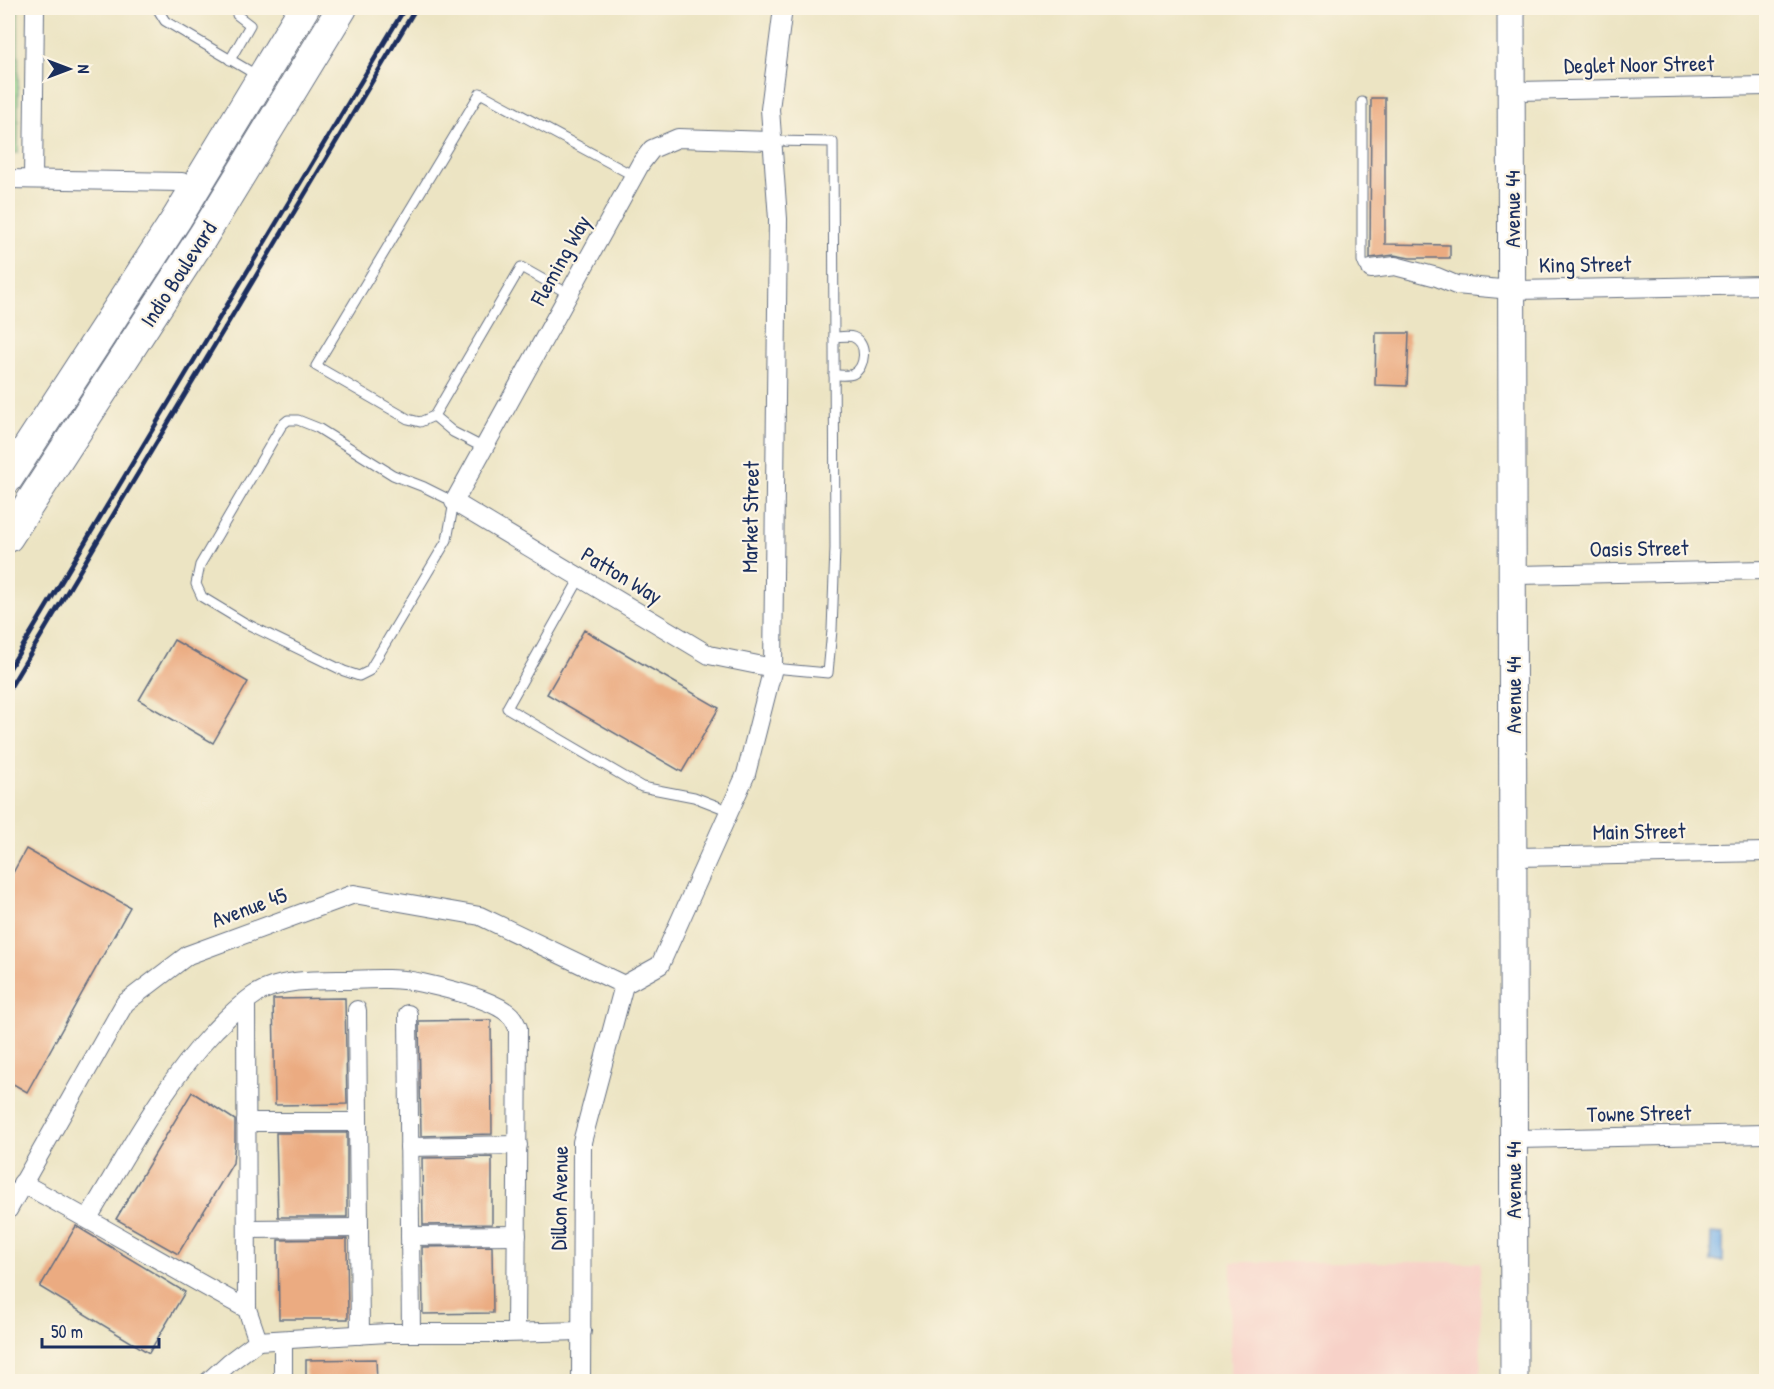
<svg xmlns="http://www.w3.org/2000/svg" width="1774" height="1389" font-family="'Patrick Hand',sans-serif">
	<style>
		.built { fill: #f7d1c8 }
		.green { fill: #99d78d; stroke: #5a8376; stroke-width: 1.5 }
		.water { fill: #79b3ea; stroke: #4a71a4; stroke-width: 1.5 }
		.building { fill: #ebab81 }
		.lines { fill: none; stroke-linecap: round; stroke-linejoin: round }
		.lane-casing { stroke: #646e81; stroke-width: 11 }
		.street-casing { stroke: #646e81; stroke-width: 20 }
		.secondary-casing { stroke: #646e81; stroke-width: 29 }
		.primary-casing { stroke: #646e81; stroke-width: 32 }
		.lane { stroke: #fff; stroke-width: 9 }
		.street { stroke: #fff; stroke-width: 18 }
		.secondary { stroke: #fff; stroke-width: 27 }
		.primary { stroke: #fff; stroke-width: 30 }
		.rail { stroke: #1b2f5e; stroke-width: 4.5 }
		.labels { text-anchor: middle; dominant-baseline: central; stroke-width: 4.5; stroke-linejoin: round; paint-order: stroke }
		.street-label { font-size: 22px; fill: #1b2f5e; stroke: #fcf5e5 }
	</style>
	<rect width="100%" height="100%" fill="#fcf5e5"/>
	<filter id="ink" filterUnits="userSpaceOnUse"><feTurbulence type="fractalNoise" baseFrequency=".0167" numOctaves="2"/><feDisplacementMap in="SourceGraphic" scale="12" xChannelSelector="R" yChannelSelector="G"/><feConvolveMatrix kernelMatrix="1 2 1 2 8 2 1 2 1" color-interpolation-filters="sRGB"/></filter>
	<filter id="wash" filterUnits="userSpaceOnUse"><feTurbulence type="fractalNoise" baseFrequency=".008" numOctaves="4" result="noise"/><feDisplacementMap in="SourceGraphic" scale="24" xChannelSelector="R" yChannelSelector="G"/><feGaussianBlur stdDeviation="1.35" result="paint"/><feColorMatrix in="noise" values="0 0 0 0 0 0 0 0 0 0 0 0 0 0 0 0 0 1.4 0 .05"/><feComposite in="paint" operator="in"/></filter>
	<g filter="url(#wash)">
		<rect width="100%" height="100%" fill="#ece4c3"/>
		<!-- built -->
		<polygon class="built" points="1231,1262 1480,1262 1481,1381 1230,1381"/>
		<!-- green -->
		<rect class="green" x="8" y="8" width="10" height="145"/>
		<!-- water -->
		<polygon class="water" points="1711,1233 1723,1234 1723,1261 1710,1261"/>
		<g id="blocks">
			<!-- building -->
			<g class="building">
				<polygon points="1371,98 1385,98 1385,244 1450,245 1450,258 1410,258 1394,255 1370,258"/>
				<polygon points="1376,333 1409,333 1407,386 1375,385"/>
				<polygon points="584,630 719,708 682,772 547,694"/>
				<polygon points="174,640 248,682 213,743 139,700"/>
				<polygon points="26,849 130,907 27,1092 8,1081 8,882"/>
				<polygon points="345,998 347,1104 275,1105 273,999"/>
				<polygon points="491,1020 492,1134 421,1136 419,1021"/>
				<polygon points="192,1092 235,1120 235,1141 233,1163 178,1254 116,1219"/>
				<polygon points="276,1133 347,1133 347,1217 278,1217"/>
				<polygon points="492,1157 492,1224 423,1225 422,1158"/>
				<polygon points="76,1226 185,1292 149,1353 40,1287"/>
				<polygon points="347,1239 348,1319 279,1319 278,1240"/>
				<polygon points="492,1246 493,1313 423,1314 422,1247"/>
				<polygon points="376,1359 377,1382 306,1382 306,1360"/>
			</g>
		</g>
	</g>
	<g filter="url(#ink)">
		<use href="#blocks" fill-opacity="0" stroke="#646e81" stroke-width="1.5"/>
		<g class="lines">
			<defs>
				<g id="lane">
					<polyline points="157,8 165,21 258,76"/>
					<polyline points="230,60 250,25 237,15"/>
					<polyline points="1362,102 1362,261 1364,266 1371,269"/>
					<polyline points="772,141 833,142 835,548 832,630 828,673 773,668"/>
					<path d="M834 337C839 337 848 335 853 337 868 343 866 367 853 374 849 376 839 375 834 375"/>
					<polyline points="434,416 420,422 408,419 316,366 480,93 634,176"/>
					<polygon points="288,420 298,420 318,428 393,475 424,487 454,502 447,540 369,671 359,676 344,671 245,623 202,597 196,584 200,565 282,425"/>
					<polyline points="484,448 453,432 434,416 521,267 569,294"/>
					<polyline points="580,578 507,708 642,787 694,797 730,811"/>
				</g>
				<g id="street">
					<polyline points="1512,91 1766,86"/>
					<polyline points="772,141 678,138 652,149 641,163 454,502 709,655 773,668"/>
					<polyline points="8,179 182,182 193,190"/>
					<polyline points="33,179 35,8"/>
					<polyline points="1371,269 1395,266 1437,277 1456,285 1512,290 1766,285"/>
					<polyline points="1512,575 1766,570"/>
					<polyline points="1513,857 1766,852"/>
					<polyline points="624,985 660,965 746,774 773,668 778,219 770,109 783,8"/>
					<polyline points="246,1002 247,1309"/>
					<polyline points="357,1010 360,1335"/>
					<polyline points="408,1014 411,1333"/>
					<polyline points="246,1122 358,1122"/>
					<polyline points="1513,1139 1766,1134"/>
					<polyline points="409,1147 518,1145"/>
					<path d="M22 1183C98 1224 171 1268 247 1309L258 1341 387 1333H504L582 1331"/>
					<polyline points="8,1210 125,1003 188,955 354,894 480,916 624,985"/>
					<path d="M88 1218C127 1154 163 1085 215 1030 228 1017 240 1004 256 994 282 979 316 980 345 980 371 979 397 977 422 983 445 988 496 1000 511 1016 514 1019 516 1024 518 1028L516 1332"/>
					<polyline points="247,1229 359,1228"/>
					<polyline points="410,1236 517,1235"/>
					<polyline points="208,1382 230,1362 258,1341"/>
					<polyline points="283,1382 283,1340"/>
					<polyline points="581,1382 582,1142 624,985"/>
				</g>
				<polyline id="secondary" points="1511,8 1514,1382"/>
				<g id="primary">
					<polyline points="8,478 177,218 304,8"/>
					<polyline points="8,537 203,236 342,8"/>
				</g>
			</defs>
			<!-- lane casing -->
			<use href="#lane" class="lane-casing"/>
			<!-- street casing -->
			<use href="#street" class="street-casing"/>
			<!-- secondary casing -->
			<use href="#secondary" class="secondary-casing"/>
			<!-- primary casing -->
			<use href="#primary" class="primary-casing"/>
			<!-- lane -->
			<use href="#lane" class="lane"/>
			<!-- street -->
			<use href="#street" class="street"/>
			<!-- secondary -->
			<use href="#secondary" class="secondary"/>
			<!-- primary -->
			<use href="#primary" class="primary"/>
			<!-- rail -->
			<g class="rail">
				<polyline points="8,671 405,8"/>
				<polyline points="8,691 416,8"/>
			</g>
		</g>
	</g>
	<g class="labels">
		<!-- street labels -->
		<g class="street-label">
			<text transform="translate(1639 64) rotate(-1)">Deglet Noor Street</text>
			<text transform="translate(1512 209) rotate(-90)">Avenue 44</text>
			<text transform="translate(560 260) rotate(-61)">Fleming Way</text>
			<text transform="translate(1585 264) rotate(-1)">King Street</text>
			<text transform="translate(178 274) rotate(-57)">Indio Boulevard</text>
			<text transform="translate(750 517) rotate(-89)">Market Street</text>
			<text transform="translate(1639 548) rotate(-1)">Oasis Street</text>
			<text transform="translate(622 575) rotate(31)">Patton Way</text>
			<text transform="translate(1513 695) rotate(-90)">Avenue 44</text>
			<text transform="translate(1639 831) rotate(-1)">Main Street</text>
			<text transform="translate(249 907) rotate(-20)">Avenue 45</text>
			<text transform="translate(1639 1113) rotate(-1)">Towne Street</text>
			<text transform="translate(1513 1180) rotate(-90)">Avenue 44</text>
			<text transform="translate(559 1198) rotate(-89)">Dillon Avenue</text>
		</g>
	</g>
	<!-- margin -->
	<rect width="1774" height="1389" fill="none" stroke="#fcf5e5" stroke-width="30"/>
	<!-- north arrow -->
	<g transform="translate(69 69) rotate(90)" stroke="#fcf5e5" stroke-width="4.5" paint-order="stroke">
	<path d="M0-4.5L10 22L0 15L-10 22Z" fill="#1b2f5e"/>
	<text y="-9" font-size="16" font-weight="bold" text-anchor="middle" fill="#1b2f5e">N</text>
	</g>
	<!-- scale -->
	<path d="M42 1338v9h117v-9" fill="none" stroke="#1b2f5e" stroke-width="3"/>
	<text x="51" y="1338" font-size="18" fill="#1b2f5e" stroke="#fcf5e5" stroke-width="4.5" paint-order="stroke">50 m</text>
</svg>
